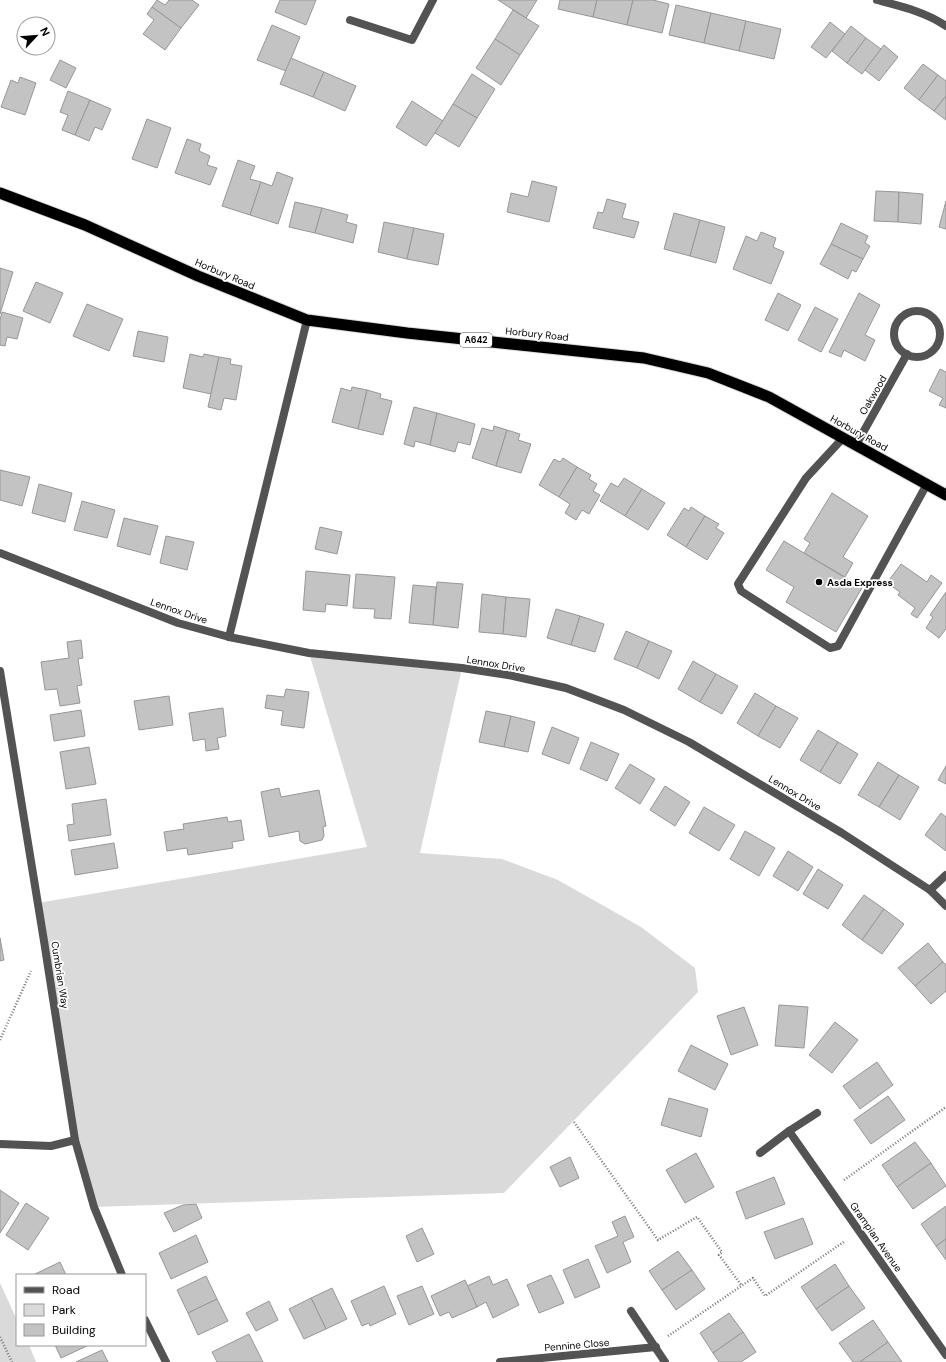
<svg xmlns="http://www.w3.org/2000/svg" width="946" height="1362" font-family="'DM Sans',sans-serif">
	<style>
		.green { fill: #dadada }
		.building { fill: #c3c3c3; stroke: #979797 }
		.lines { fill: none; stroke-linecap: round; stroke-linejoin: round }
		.trunk-casing { stroke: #dbdbdb; stroke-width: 13 }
		.path { stroke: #757575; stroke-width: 2.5; stroke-dasharray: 1 2; stroke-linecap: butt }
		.service { stroke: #535353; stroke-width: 8 }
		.minor { stroke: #535353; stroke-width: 8 }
		.trunk { stroke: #000; stroke-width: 11 }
		.poi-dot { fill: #000; stroke: #fff; stroke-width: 1.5 }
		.labels { text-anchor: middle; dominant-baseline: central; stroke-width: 3.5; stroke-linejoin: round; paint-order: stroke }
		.shield { fill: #fff; stroke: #4c4c4c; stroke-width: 1 }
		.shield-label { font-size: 9px; font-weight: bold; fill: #000 }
		.street-label { font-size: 10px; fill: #000; stroke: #fff }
		.poi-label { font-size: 10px; font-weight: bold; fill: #000; stroke: #fff; text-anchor: start }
	</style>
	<rect width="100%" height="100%" fill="#fff"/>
	<!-- green -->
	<g class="green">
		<polygon points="309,653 462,668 420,853 502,859 558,880 641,927 695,968 698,992 504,1193 94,1207 75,1140 38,903 367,847"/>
		<polygon points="0,1283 17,1320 17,1345 29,1345 36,1362 0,1362"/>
	</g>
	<!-- building -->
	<g class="building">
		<polygon points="157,0 165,5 169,0 192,0 199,5 181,28 152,7"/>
		<polygon points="280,0 316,0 306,25 275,12"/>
		<polygon points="498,0 537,0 526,18"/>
		<polygon points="560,0 597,0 593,17 558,9"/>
		<polygon points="597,0 633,0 627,25 593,17"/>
		<polygon points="633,0 653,0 669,4 662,33 627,25"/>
		<polygon points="676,5 711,13 704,43 669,35"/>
		<polygon points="152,7 181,28 165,50 143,34 154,20 147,14"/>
		<polygon points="513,10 539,26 520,55 495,39"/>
		<polygon points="711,13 746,21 739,51 704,43"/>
		<polygon points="746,21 781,29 774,59 739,51"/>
		<polygon points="830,22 845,34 826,58 811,47"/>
		<polygon points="272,25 300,37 286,71 257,60"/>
		<polygon points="851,26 866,38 847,63 832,51"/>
		<polygon points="866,38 881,49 862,74 847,63"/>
		<polygon points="495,39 520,55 501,85 476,68"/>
		<polygon points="884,45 898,57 879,81 865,70"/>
		<polygon points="291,58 324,72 313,97 280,84"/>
		<polygon points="60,60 76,68 66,88 50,80"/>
		<polygon points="923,64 938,75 919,100 904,88"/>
		<polygon points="324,72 356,86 345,111 313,97"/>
		<polygon points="472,74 495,89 477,118 453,104"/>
		<polygon points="938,75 946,81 946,96 934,111 919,100"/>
		<polygon points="20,77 36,83 25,115 1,107 11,80 18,83"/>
		<polygon points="68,91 90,100 75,135 62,130 68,115 60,112"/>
		<polygon points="946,96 946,120 934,111"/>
		<polygon points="90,100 111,109 102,130 95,127 89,141 75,135"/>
		<polygon points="412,101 443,121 426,146 396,127"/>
		<polygon points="453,104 477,118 459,147 435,133"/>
		<polygon points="147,119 171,128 157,168 132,159"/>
		<polygon points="187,139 201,144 199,151 210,156 207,165 217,168 210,185 175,173"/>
		<polygon points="238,160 255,166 250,179 261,182 250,215 222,206"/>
		<polygon points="277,172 293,178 278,224 250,215 261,182 272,186"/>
		<polygon points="532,181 557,187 549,222 507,212 511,193 528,197"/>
		<polygon points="876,191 899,192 898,222 874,221"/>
		<polygon points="899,192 923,194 921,224 898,222"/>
		<polygon points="607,199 626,204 622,218 639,222 634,238 593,228 598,212 603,213"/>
		<polygon points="946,201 946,229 939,227"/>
		<polygon points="295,202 322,208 315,233 289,227"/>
		<polygon points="322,208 348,215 346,222 357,225 353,243 315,233"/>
		<polygon points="674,213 700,220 690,256 664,249"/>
		<polygon points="700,220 725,227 716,263 690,256"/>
		<polygon points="384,222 414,228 407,259 378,252"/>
		<polygon points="841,223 868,236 865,243 870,246 863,259 831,244"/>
		<polygon points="414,228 444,234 438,265 407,259"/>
		<polygon points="761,232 776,238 773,247 784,252 771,284 733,269 746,236 757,241"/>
		<polygon points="831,244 863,259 856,272 852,270 848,279 820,264"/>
		<polygon points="0,268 13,272 0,314"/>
		<polygon points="36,282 63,293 50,323 23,311"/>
		<polygon points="778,293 801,305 788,331 765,320"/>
		<polygon points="859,293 880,305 865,335 875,340 865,361 844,350 841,357 829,352"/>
		<polygon points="87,304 123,319 109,351 73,336"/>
		<polygon points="815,307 838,319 821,352 798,340"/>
		<polygon points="2,312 23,318 17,339 7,337 5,346 0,345 0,320"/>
		<polygon points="138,331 168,337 164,362 133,356"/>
		<polygon points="190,354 203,357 204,354 219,357 211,394 183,388"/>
		<polygon points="219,357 231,359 230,364 242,366 236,400 224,398 221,410 208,407"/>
		<polygon points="940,369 946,372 946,408 939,405 943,398 929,391"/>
		<polygon points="352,387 367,390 358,429 332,422 341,388 351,391"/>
		<polygon points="367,390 381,394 380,398 392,401 383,435 358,429"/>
		<polygon points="414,407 437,413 430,445 415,441 414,447 404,444"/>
		<polygon points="437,413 475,424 470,445 458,442 455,452 430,445"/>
		<polygon points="494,426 507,430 496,466 472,458 482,428 493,431"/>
		<polygon points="507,430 520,434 518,440 531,444 521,473 496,466"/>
		<polygon points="563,458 577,467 559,497 539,485 554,459 560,462"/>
		<polygon points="577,467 591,475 589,479 597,484 593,491 600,495 589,514 582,510 576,520 565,513 570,504 559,497"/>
		<polygon points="0,470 30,477 22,506 0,500"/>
		<polygon points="624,478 642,489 625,516 600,501 611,483 618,487"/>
		<polygon points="39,484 72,493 65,522 32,513"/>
		<polygon points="642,489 665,503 648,530 625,516"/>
		<polygon points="832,493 868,516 843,557 853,563 845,577 804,553 810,543 804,539"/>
		<polygon points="82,501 115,510 107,538 74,530"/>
		<polygon points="691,507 705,516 686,547 667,535 684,508 689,511"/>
		<polygon points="705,516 719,524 716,528 724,533 707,560 686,547"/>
		<polygon points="124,518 158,526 150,555 117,546"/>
		<polygon points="320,527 342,532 337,554 315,549"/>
		<polygon points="166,536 194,542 187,570 160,563"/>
		<polygon points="784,541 862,588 836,632 786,602 794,587 766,570"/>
		<polygon points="901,564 927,582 931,575 942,583 917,618 911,614 915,608 898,595 900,592 887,583"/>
		<polygon points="306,571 350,575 347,606 326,604 325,612 303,610"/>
		<polygon points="356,574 395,577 391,619 374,618 375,609 353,608"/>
		<polygon points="437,582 463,584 458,628 433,625"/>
		<polygon points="413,585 436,587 433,625 409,623"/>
		<polygon points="946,592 946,629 939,638 926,628 933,617 930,615"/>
		<polygon points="482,594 506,597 503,634 479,632"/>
		<polygon points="506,597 530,599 526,637 503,634"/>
		<polygon points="556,609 580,616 571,645 547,638"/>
		<polygon points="580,616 604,624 595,652 571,645"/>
		<polygon points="626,631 649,641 637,668 614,659"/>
		<polygon points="81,640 83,658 78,659 82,685 77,686 80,703 60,706 57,689 45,690 41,662 69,658 67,642"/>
		<polygon points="649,641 672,651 659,679 637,668"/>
		<polygon points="693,661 716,674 700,702 678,689"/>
		<polygon points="716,674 738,686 722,714 700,702"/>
		<polygon points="286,689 309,692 304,728 281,725 283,711 265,708 267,695 284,697"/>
		<polygon points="755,693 776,706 758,736 737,723"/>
		<polygon points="169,696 173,725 139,730 134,701"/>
		<polygon points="776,706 798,718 780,748 758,736"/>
		<polygon points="223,708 226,736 217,738 219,749 206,751 205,739 193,741 189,713"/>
		<polygon points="81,710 85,736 54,741 50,715"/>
		<polygon points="486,711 511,716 504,747 479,742"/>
		<polygon points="511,716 535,722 528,752 504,747"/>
		<polygon points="552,727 579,738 569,764 542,754"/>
		<polygon points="818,730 838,742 820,772 800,760"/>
		<polygon points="591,742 619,754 607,781 580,769"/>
		<polygon points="838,742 858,754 840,784 820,772"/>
		<polygon points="89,747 96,784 66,789 60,752"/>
		<polygon points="878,762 899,775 879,807 858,795"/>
		<polygon points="630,764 655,779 640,804 615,788"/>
		<polygon points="946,766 946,784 938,780"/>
		<polygon points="899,775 919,787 900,820 879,807"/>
		<polygon points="665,786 690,802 675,826 650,810"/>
		<polygon points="279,788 281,797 319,790 326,826 323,827 324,836 322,840 305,844 300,841 299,831 269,837 261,792"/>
		<polygon points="106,799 111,835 69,841 67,825 74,824 72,804"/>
		<polygon points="704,807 735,825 719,851 689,833"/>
		<polygon points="941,813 946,817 946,851 925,835"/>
		<polygon points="227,817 228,822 241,820 244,840 232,842 233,848 188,855 187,848 167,851 164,832 184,829 183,824"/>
		<polygon points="745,831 775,848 759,876 730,859"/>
		<polygon points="114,843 118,868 75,875 71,850"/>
		<polygon points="788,851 813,867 798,891 773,876"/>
		<polygon points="818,869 843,885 828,909 803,894"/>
		<polygon points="864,895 884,909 862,940 842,925"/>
		<polygon points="884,909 904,924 882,954 862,940"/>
		<polygon points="0,938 4,960 0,961"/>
		<polygon points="928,943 943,962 915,986 898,968"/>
		<polygon points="943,962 946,965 946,991 931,1004 915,986"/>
		<polygon points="779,1005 808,1007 804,1048 775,1046"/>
		<polygon points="744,1007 758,1045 731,1055 717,1016"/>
		<polygon points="835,1022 858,1040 832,1073 809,1055"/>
		<polygon points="691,1045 728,1064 715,1090 678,1071"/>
		<polygon points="877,1062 893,1085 860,1109 843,1086"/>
		<polygon points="888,1096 905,1120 871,1144 854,1120"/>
		<polygon points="669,1098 708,1109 701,1137 661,1125"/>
		<polygon points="915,1142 931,1163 897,1187 882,1165"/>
		<polygon points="696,1153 714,1187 685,1203 666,1170"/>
		<polygon points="570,1157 579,1178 560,1187 550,1167"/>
		<polygon points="931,1163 946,1186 913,1209 897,1187"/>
		<polygon points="774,1177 785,1204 746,1219 736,1192"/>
		<polygon points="0,1190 19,1203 0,1233"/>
		<polygon points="26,1203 49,1218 28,1250 6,1235"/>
		<polygon points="196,1204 202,1218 174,1232 164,1213 183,1205"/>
		<polygon points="946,1206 946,1239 936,1246 921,1224"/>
		<polygon points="625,1216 634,1237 623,1242 631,1262 607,1273 595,1246 618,1236 612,1222"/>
		<polygon points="803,1218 813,1244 775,1259 764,1232"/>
		<polygon points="422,1228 434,1254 417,1262 406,1236"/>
		<polygon points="196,1235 208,1262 171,1279 159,1253"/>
		<polygon points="946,1239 946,1260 936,1246"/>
		<polygon points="678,1251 692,1270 662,1290 649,1271"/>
		<polygon points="588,1259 600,1287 575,1298 563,1270"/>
		<polygon points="60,1262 66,1275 33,1275"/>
		<polygon points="835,1264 849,1286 816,1309 801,1287"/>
		<polygon points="692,1270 705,1289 676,1310 662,1290"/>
		<polygon points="551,1275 564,1303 539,1313 527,1285"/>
		<polygon points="206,1276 217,1299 188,1313 177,1290"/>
		<polygon points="489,1276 493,1285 507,1279 519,1305 493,1318 486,1302 477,1307 467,1286"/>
		<polygon points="465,1280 477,1307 452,1318 449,1312 440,1316 431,1296"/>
		<polygon points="384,1286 396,1314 370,1326 369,1323 362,1326 351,1301"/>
		<polygon points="422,1286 434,1314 409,1325 397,1296"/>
		<polygon points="849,1286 865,1308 832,1331 816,1309"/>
		<polygon points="332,1288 347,1319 326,1329 311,1298"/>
		<polygon points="311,1298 326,1329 304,1339 289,1309"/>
		<polygon points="217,1299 228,1321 198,1335 188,1313"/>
		<polygon points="269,1301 278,1320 256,1331 246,1313"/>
		<polygon points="729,1313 743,1332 713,1353 700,1333"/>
		<polygon points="873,1320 888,1342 860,1362 853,1362 839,1343"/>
		<polygon points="743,1332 756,1352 741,1362 719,1362 713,1353"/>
		<polygon points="249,1334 263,1362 217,1362 212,1352"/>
		<polygon points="888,1342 902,1362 860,1362"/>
		<polygon points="55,1345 89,1345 61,1358"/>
		<polygon points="102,1350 108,1362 76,1362"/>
	</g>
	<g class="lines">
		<defs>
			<polyline id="trunk" points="0,193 85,225 198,276 307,320 407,333 644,358 708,373 769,397 946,495"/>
		</defs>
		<!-- trunk casing -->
		<use href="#trunk" class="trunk-casing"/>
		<!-- path -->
		<g class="path">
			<polyline points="0,1040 31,971"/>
			<polyline points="574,1122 658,1240 697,1217 722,1252 719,1255 742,1286"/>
			<polyline points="844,1180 946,1107"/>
			<polyline points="668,1336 753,1278 765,1296 845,1241"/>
			<polyline points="0,1337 12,1362"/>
		</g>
		<!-- service -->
		<g class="service">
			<polyline points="843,438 806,478 738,584 741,591 830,648 838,646 927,484"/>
			<polyline points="930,890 946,875"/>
		</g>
		<!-- minor -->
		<g class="minor">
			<path d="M877 0C900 6 926 12 946 26"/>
			<polyline points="350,20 412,40 433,0"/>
			<circle cx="917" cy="334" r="23"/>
			<polyline points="856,445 907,354"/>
			<polyline points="0,553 178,623 229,637 309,653 462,668 508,675 566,688 624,710 689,742 842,833 930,890 946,906"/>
			<polyline points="229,637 307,320"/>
			<polyline points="0,671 44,941 75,1140 94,1207 122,1275"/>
			<polyline points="789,1131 946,1355"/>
			<polyline points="0,1144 51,1146 75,1140"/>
			<polyline points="760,1153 789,1131 817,1113"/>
			<polyline points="631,1311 665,1362"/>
			<polyline points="145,1320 166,1362"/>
			<polyline points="500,1362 656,1347"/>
		</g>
		<!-- trunk -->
		<use href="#trunk" class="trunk"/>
	</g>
	<!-- markers -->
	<circle class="poi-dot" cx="819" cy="582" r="4"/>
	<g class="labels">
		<!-- shield labels -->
		<rect class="shield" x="460" y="333" width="32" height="14" rx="3"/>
		<g class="shield-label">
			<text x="476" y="340">A642</text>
		</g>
		<!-- street labels -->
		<g class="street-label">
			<text transform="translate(225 274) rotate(23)">Horbury Road</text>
			<text transform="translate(537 334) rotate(6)">Horbury Road</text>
			<text transform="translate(873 395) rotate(-60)">Oakwood</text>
			<text transform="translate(859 433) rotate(29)">Horbury Road</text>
			<text transform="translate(179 611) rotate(19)">Lennox Drive</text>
			<text transform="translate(496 664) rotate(9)">Lennox Drive</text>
			<text transform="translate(795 793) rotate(31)">Lennox Drive</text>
			<text transform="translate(60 975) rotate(81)">Cumbrian Way</text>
			<text transform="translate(876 1237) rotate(55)">Grampian Avenue</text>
			<text transform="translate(577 1345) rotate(-5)">Pennine Close</text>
		</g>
		<!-- poi labels -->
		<g class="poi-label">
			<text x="827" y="582">Asda Express</text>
		</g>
	</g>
	<!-- legend -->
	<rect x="16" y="1274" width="130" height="72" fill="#ffffff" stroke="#999999"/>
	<rect x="24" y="1287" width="20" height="6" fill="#535353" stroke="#999999"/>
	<text x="52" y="1294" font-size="12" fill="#000000">Road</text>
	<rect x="24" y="1304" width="20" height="12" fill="#dadada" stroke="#999999"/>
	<text x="52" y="1314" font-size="12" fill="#000000">Park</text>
	<rect x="24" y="1324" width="20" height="12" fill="#c3c3c3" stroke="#999999"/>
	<text x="52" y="1334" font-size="12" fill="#000000">Building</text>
	<!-- north arrow -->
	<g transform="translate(36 36) rotate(64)"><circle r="19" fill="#ffffff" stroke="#999999"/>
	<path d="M0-3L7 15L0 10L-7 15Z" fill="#000000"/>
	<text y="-6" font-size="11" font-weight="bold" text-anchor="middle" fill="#000000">N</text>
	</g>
</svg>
